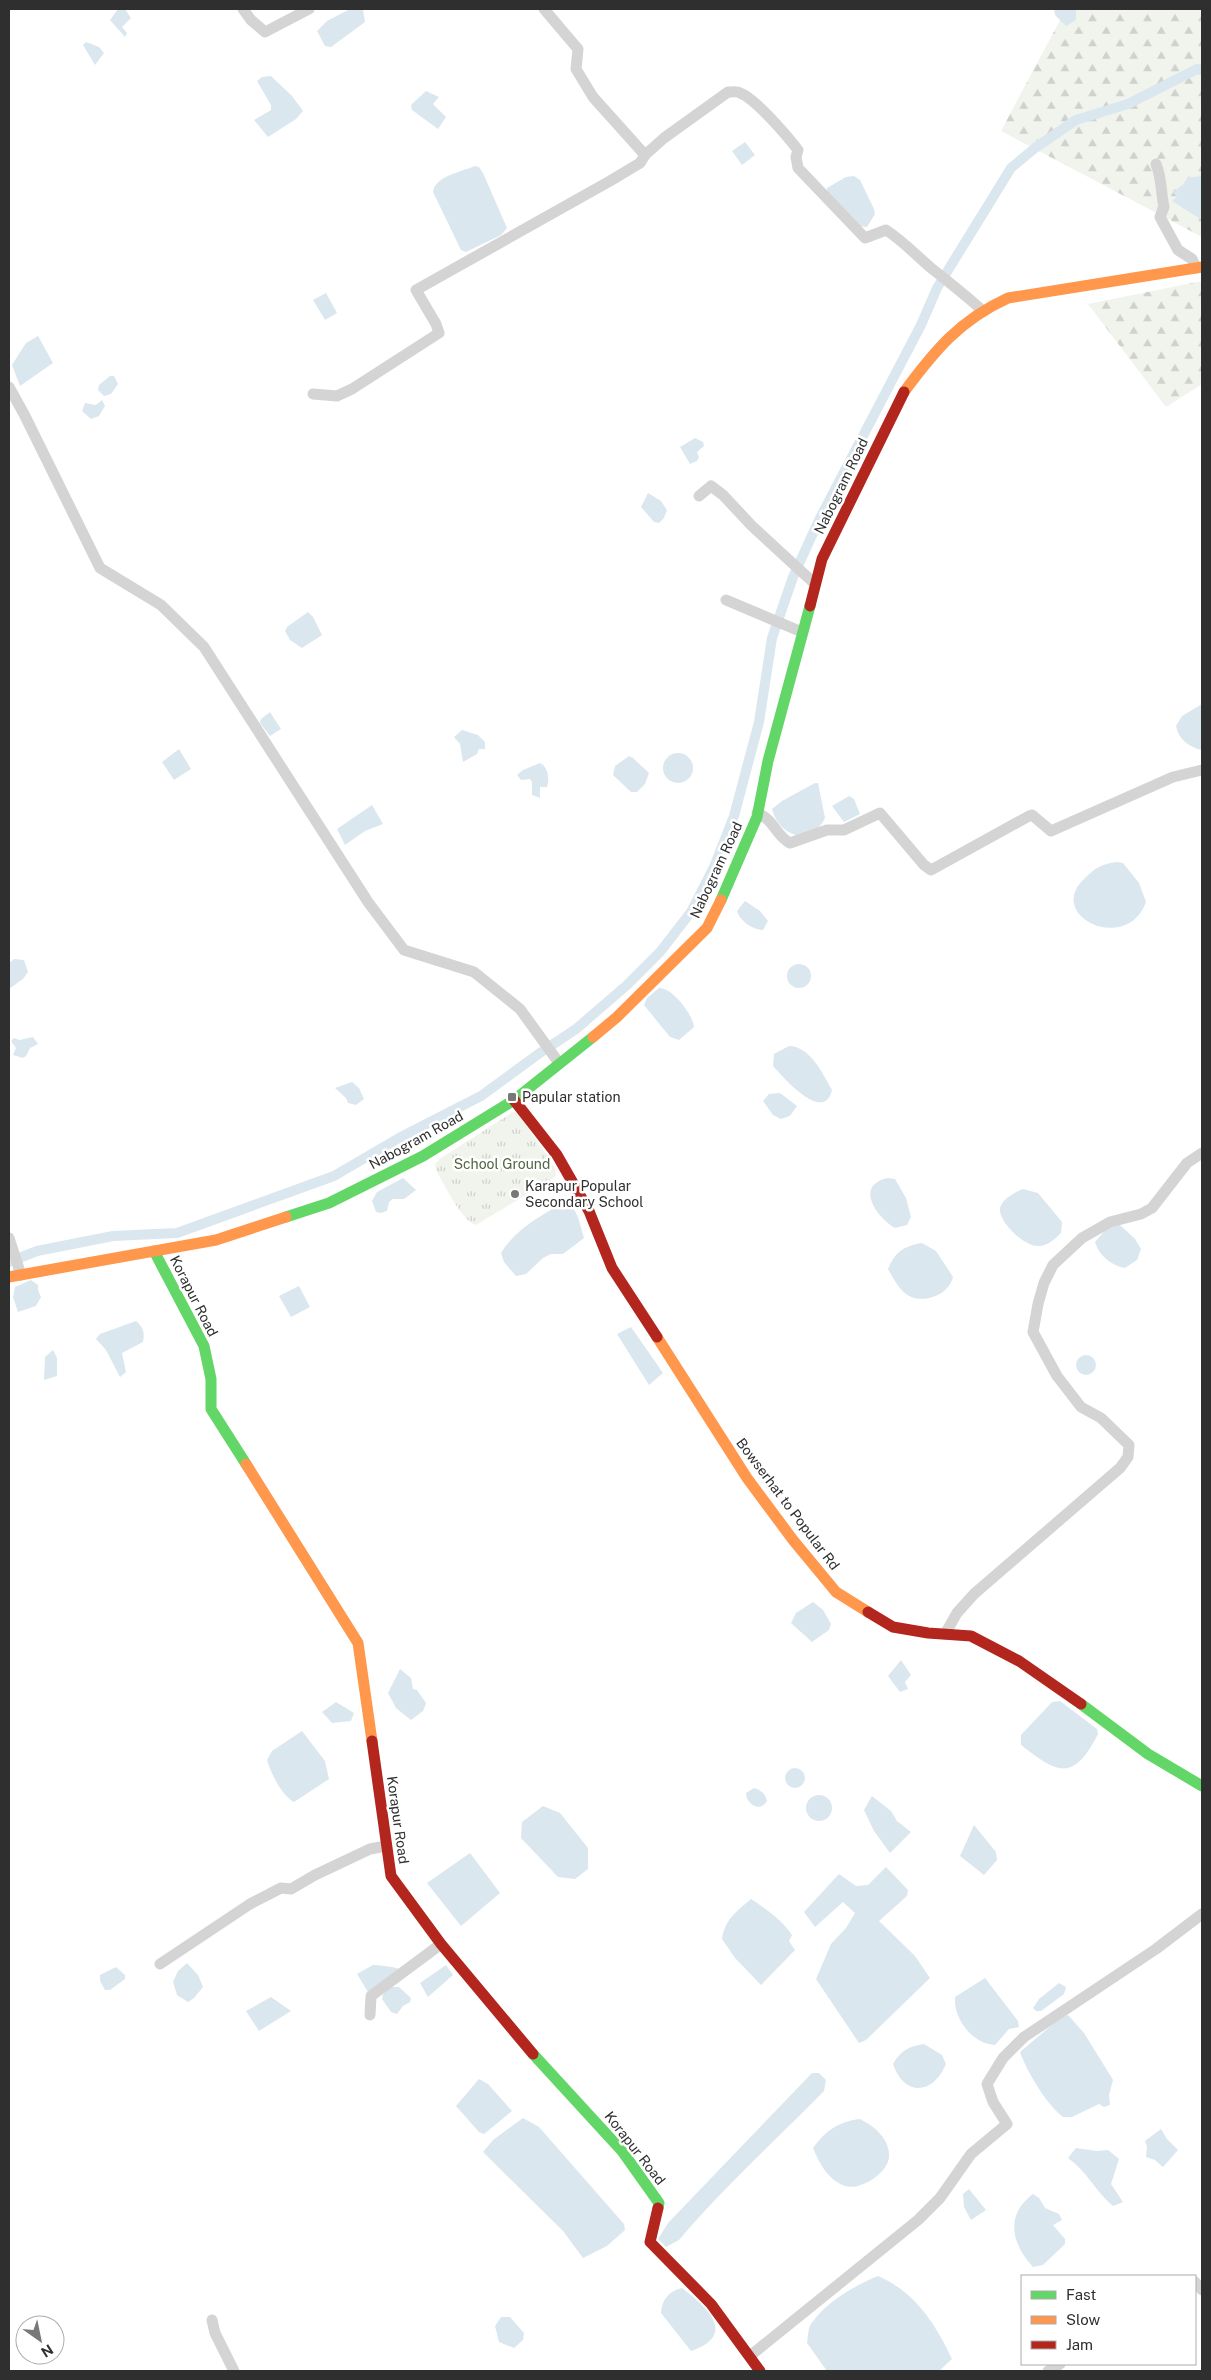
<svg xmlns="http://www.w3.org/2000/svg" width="1211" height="2380" font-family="'Public Sans',sans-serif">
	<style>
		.forest { fill: url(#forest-firs) }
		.park { fill: url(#park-tufts) }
		.water { fill: #dbe7ef }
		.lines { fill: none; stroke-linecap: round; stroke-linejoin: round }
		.canal { stroke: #dbe7ef; stroke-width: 10 }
		.street { stroke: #d4d4d4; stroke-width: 11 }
		.fast { stroke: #63d668; stroke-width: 11 }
		.slow { stroke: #ff974d; stroke-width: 11 }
		.jam { stroke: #b3261e; stroke-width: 11 }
		.poi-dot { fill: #787878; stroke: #fff; stroke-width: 2 }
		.labels { text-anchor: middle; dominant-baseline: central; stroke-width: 5; stroke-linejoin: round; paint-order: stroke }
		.street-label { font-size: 14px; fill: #2f2f2f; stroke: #fff }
		.poi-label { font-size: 14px; fill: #2f2f2f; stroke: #fff; text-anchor: start }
		.park-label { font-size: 14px; fill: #526641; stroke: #fff }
	</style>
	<defs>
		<pattern id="forest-firs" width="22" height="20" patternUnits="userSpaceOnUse" patternTransform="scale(1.25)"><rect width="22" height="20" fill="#f1f3ed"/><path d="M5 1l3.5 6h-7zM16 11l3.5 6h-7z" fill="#cfd1cc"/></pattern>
		<pattern id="park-tufts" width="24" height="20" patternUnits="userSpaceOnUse" patternTransform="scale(1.25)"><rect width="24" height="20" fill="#f1f3ed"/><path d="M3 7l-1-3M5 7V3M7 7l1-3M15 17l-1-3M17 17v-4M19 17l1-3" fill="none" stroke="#cfd1cc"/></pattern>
	</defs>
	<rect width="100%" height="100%" fill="#fff"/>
	<!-- forest -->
	<g class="forest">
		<polygon points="1066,9 1202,9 1202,237 1001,131"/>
		<polygon points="1202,281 1202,384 1166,407 1088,304"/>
	</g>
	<!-- park -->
	<path class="park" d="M513 1112 518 1113 555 1168 556 1175 552 1179 476 1225C461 1220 444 1184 436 1170L435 1164 441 1158Z"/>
	<!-- water -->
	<g class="water">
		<polygon points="118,9 125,9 131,18 122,27 127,33 125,37 110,20"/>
		<polygon points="350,9 363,9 365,22 331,47 325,46 317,31 327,21"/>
		<polygon points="1054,9 1076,9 1076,20 1066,26 1055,15"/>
		<polygon points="86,42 99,47 104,53 95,65 83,45"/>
		<polygon points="271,76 292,96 303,111 296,119 268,137 254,120 271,110 271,105 257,81 262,77"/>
		<polygon points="426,91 439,97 433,104 446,117 438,129 412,110 411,105"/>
		<polygon points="745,142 755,155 742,165 732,151"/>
		<path d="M475 166 479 167 483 173 507 228 501 235 466 252 461 250 433 192C435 176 461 172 475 166Z"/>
		<polygon points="854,176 860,180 874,209 875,214 867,227 858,226 827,192 827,188 846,177"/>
		<polygon points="1202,176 1202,220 1172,201 1177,197 1173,192 1184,184 1187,178"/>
		<polygon points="326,293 337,313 325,320 313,300"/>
		<polygon points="38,336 53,363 20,386 12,365 26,343"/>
		<polygon points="110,376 114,376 118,384 111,394 104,396 98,390 99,385"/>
		<polygon points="102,400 105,406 99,416 91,419 82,411 85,403 96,405"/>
		<polygon points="695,438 703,442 704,446 697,452 699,457 697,461 690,464 680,447"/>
		<polygon points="648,493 661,501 667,510 664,518 659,523 654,522 641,507"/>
		<polygon points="308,612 313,617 322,635 302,648 290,640 285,631 287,627"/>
		<path d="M1202 704V749L1201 750C1188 746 1179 740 1176 726L1182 716Z"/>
		<polygon points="270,712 281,729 270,736 260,723 261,719"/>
		<polygon points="462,730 478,735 485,742 485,749 479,749 477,754 463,762 460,744 454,737"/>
		<polygon points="179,749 191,769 174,780 162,762"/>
		<circle cx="678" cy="768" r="15"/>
		<polygon points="629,756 633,758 649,773 645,784 637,792 631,792 613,775 615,766"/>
		<path d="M540 763C548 767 550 779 547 787H540V798L532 795V782L530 779 521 780 517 775 523 770Z"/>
		<path d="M815 783H818L825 818C811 847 779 837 772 809L782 801Z"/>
		<polygon points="849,796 854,799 860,814 844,822 832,806"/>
		<polygon points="372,805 383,824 365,831 345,845 337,829"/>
		<path d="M1117 862 1123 863 1139 883 1146 902C1127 955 1045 916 1084 879 1095 868 1101 864 1117 862Z"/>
		<path d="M745 901 760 911 768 921 763 930C753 930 740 921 737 911Z"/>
		<polygon points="14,959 24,960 28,972 23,979 9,989 9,963"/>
		<circle cx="799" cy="976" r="12"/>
		<path d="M659 988C672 987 693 1015 694 1027L679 1040 670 1037 644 1005 647 998Z"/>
		<polygon points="33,1037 38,1044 30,1048 26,1056 23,1058 13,1055 16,1048 11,1041 14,1038 19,1040"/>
		<path d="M789 1046C810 1046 823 1074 832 1090 824 1125 782 1076 773 1066L774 1054Z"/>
		<polygon points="352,1082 359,1088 364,1099 356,1105 348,1103 346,1098 335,1088"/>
		<polygon points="780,1093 797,1106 790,1116 781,1119 773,1115 763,1101 769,1094"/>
		<polygon points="403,1178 416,1190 404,1199 393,1199 389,1202 387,1211 381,1213 376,1212 372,1201 377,1192"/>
		<path d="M888 1178 895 1179 906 1198 911 1217 907 1225 895 1228C876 1217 854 1185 888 1178Z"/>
		<path d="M1023 1189 1038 1193 1062 1222 1061 1233C1055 1239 1048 1246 1038 1246 1025 1247 998 1222 1000 1208 1002 1199 1015 1192 1023 1189Z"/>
		<path d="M569 1199 578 1217 584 1238 563 1254H551L543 1258 526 1274 516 1276 504 1262 501 1253C517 1227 543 1215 569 1199Z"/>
		<path d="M1115 1225H1120L1135 1239 1141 1249 1137 1260 1125 1268C1112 1266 1099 1256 1095 1242L1108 1227Z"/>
		<path d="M922 1243 936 1251 953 1277C949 1294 927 1303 911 1297 901 1293 893 1278 888 1269 895 1252 904 1246 922 1243Z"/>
		<polygon points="31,1280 38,1285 38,1290 41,1297 36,1306 18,1312 13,1297 15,1287"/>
		<polygon points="299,1286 310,1307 291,1317 279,1296"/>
		<path d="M136 1321C143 1327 145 1332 143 1342L122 1353 126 1372 120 1377 106 1350 96 1339 100 1334Z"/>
		<polygon points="631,1327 663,1373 649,1385 617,1334"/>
		<polygon points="53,1350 57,1358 57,1376 44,1380 45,1357"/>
		<circle cx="1086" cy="1365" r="10"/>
		<polygon points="813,1602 823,1610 831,1624 829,1630 812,1642 791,1623 796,1613"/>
		<polygon points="901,1660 911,1675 905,1682 908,1689 900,1692 888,1676"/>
		<polygon points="400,1669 411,1678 413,1689 417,1690 426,1703 423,1711 411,1720 396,1708 388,1693"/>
		<path d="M1060 1701 1097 1729 1098 1734C1073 1783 1057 1773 1021 1745V1735L1052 1702Z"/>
		<polygon points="336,1702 354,1713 351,1721 332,1723 322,1712"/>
		<path d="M302 1731 325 1761 329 1779 294 1802C281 1795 271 1773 267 1760L272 1751Z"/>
		<circle cx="795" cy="1778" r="10"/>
		<path d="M754 1788C762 1791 765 1793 767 1801 760 1813 746 1804 746 1793Z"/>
		<circle cx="819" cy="1808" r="13"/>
		<polygon points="872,1796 891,1811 897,1821 911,1832 890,1853 874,1831 864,1810"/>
		<polygon points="543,1806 560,1813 588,1848 588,1869 575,1879 558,1877 521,1838 522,1822"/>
		<polygon points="974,1825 996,1852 997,1860 984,1875 960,1856"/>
		<polygon points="470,1853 500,1893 461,1926 427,1883"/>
		<polygon points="886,1867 908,1890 907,1896 879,1921 915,1956 930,1978 866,2040 859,2043 816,1979 831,1944 846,1928 855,1913 843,1902 815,1927 804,1912 839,1874 856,1886 868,1885"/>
		<path d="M751 1899C766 1909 782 1920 792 1935L789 1941 795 1950 761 1985 735 1958 722 1939C725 1919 737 1911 751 1899Z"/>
		<polygon points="187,1963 198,1975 203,1987 194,1998 188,2002 177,1995 173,1982 178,1971"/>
		<path d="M373 1965C378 1965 395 1967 399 1969L368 1992 357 1974Z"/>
		<polygon points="446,1965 453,1975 428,1997 420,1983"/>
		<polygon points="116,1967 125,1975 125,1979 110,1990 105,1990 100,1981 100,1975"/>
		<path d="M985 1978 1018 2021 1019 2027 1009 2029 995 2045C972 2044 953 2018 955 1997Z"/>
		<polygon points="1059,1983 1066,1987 1064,1994 1041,2011 1036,2011 1033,2008 1039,1999"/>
		<polygon points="391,1987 399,1987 411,1998 410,2002 403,2006 397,2014 391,2012 382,1999 383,1994"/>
		<polygon points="271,1997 291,2011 259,2031 246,2011"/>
		<path d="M1068 2015 1084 2033 1113 2080 1109 2095 1110 2105 1104 2107 1099 2104 1072 2117H1063C1047 2105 1027 2072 1020 2052L1060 2018Z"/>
		<path d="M924 2044 942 2055 946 2064C933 2095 904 2097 893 2064 900 2051 909 2046 924 2044Z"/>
		<path d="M812 2073H819L826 2080 824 2091C776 2140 724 2187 679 2240L666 2247 658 2239 668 2223Z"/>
		<polygon points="479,2079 488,2084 512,2111 484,2134 479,2132 456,2106"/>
		<polygon points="523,2118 539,2127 624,2224 625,2230 607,2246 583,2258 563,2231 483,2152 493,2140"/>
		<path d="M860 2119C874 2126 890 2139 889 2157 888 2173 860 2191 845 2186 828 2180 819 2163 813 2148 826 2130 838 2122 860 2119Z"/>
		<polygon points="1161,2129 1167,2139 1178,2150 1163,2167 1155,2160 1146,2157 1147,2146 1145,2141"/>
		<path d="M1076 2148 1097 2151 1108 2150 1119 2159 1111 2184 1123 2202 1113 2206C1095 2191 1087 2171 1068 2158Z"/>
		<polygon points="969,2189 986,2210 971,2220 964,2207 963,2194"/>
		<path d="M1033 2194 1039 2198 1045 2208 1059 2214 1062 2220 1053 2225 1065 2239V2244L1043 2265 1033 2267C1011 2243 1005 2215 1033 2194Z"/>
		<path d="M878 2276C915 2292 935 2323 952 2359L939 2371H827L807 2343C808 2337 808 2328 811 2324 826 2302 854 2286 878 2276Z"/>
		<path d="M682 2288C707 2307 738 2335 691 2351L661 2313C662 2299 669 2291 682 2288Z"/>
		<polygon points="501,2317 510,2317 524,2333 523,2340 514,2348 499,2342 495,2326"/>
	</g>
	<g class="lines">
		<!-- canal -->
		<g class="canal">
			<polyline points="552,1045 576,1029 627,985 660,952 691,912 714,867 734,816 759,722 772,638 793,577 819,520 921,325 937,288 1011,168 1035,148 1076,120 1128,104 1197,69 1202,70"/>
			<polyline points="9,1262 37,1251 113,1236 177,1233 334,1176 399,1138 481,1096 544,1050"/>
		</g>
		<!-- street -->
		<g class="street">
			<polyline points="243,9 251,20 265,32 309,9"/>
			<path d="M544 9 578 49 576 69 593 97 645 155 664 138 728 92C731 92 737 91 740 93 755 98 788 137 798 150L796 157 798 168 865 238 886 230C903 241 916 255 931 268 949 282 965 295 982 310"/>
			<path d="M1156 164C1162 178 1161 195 1164 207L1160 217 1178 250 1192 259 1196 268"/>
			<polyline points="9,387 24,414 100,568 161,605 204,647 368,902 404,950 474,972 520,1009 559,1063"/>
			<polyline points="313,394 337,396 352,389 439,333 436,324 416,290 610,181 640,163 645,155"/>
			<polyline points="699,496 711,486 723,495 752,526 815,584"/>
			<polyline points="726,600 802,632"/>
			<path d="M757 813C774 819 776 836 790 843L827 830H844L880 813 924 865 931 870 1029 816 1032 815 1051 831 1173 777 1202 770"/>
			<polyline points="9,1238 21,1275"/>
			<polyline points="945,1634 957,1613 974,1594 1120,1468 1128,1457 1129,1445 1101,1418 1081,1407 1057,1376 1033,1332 1038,1304 1044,1283 1053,1265 1082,1238 1110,1222 1141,1214 1152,1208 1187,1163 1202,1153"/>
			<polyline points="160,1964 250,1904 281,1888 291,1889 315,1875 370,1849 386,1846"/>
			<polyline points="370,2015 371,1996 441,1944"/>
			<polyline points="1195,2282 1202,2290"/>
			<polyline points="212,2320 215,2333 234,2371"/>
			<polyline points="750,2356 918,2220 940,2198 971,2154 1007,2124 993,2102 987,2084 1003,2058 1024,2037 1156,1949 1202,1914"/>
			<polyline points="1048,2371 1060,2364"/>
		</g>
		<!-- fast -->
		<g class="fast">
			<polyline points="721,900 757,817 768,761 810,606"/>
			<polyline points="286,1217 329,1203 423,1156 514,1100 593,1037"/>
			<polyline points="154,1251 204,1346 211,1379 211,1409 246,1464"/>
			<polyline points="1081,1704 1148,1754 1202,1786"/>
			<polyline points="533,2054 622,2151 659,2203 658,2208"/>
		</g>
		<!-- slow -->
		<g class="slow">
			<path d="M904 392C935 350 960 320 1008 298L1202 267"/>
			<polyline points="593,1037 617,1017 707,928 721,900"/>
			<polyline points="9,1277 216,1240 286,1217"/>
			<polyline points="657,1337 747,1478 793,1540 836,1592 868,1612"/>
			<polyline points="246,1464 358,1643 372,1741"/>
		</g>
		<!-- jam -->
		<g class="jam">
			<polyline points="810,606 822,559 904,392"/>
			<polyline points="514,1100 557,1155 589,1211 612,1268 657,1337"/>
			<polyline points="868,1612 893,1627 928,1633 971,1636 1019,1661 1081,1704"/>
			<polyline points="372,1741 391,1876 441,1944 533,2054"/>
			<polyline points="658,2208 650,2242 711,2304 760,2371"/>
		</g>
	</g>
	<!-- markers -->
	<g class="poi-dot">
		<rect x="507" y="1092" width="10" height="10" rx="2.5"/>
		<circle cx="515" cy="1194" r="5"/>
	</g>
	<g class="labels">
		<!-- street labels -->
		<g class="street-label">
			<text transform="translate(841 486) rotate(-64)">Nabogram Road</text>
			<text transform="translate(716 870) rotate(-65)">Nabogram Road</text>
			<text transform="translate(416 1140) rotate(-29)">Nabogram Road</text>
			<text transform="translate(194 1296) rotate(63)">Korapur Road</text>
			<text transform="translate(788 1504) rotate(53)">Bowserhat to Popular Rd</text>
			<text transform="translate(398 1820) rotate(82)">Korapur Road</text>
			<text transform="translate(635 2148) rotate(52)">Korapur Road</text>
		</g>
		<!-- poi labels -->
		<g class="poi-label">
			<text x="522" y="1097">Papular station</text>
			<text x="525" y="1186">Karapur Popular<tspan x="525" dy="16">Secondary School</tspan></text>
		</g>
		<!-- park labels -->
		<g class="park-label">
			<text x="502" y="1164">School Ground</text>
		</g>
	</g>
	<!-- border -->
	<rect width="1211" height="2380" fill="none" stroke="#2f2f2f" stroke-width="20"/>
	<!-- legend -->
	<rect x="1021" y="2275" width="175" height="90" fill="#ffffff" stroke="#acacac"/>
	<rect x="1031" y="2291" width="25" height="8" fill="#63d668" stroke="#acacac"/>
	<text x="1066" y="2300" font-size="15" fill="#2f2f2f">Fast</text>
	<rect x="1031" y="2316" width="25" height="8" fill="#ff974d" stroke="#acacac"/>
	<text x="1066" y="2325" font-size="15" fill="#2f2f2f">Slow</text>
	<rect x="1031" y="2341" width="25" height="8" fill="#b3261e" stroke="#acacac"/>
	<text x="1066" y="2350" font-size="15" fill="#2f2f2f">Jam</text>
	<!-- north arrow -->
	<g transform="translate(40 2340) rotate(147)"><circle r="24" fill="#ffffff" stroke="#acacac"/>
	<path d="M0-4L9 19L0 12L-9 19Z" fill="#787878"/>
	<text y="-8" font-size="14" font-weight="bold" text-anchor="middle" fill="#2f2f2f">N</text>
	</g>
</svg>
